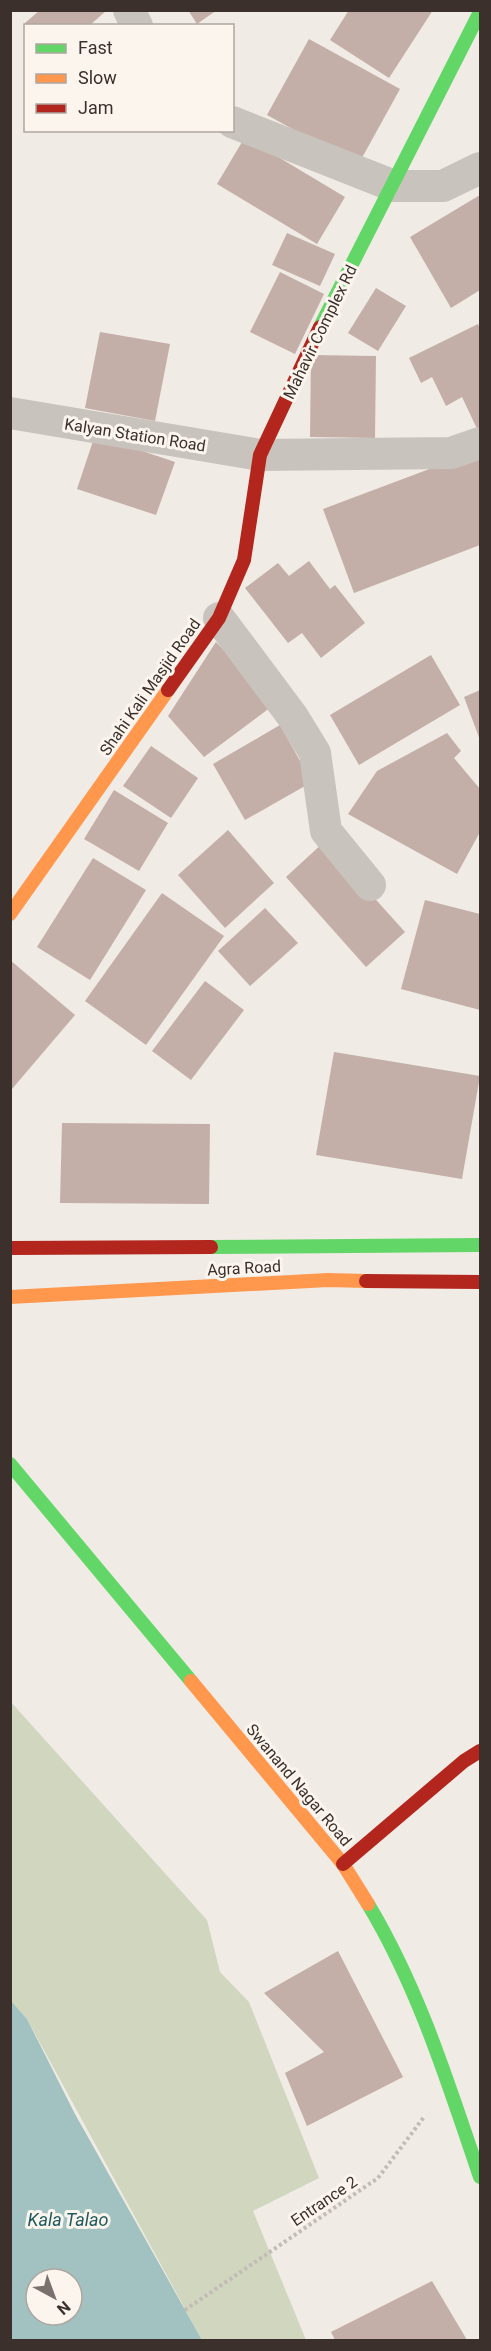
<svg xmlns="http://www.w3.org/2000/svg" width="491" height="2351" font-family="Roboto,sans-serif">
	<style>
		.green { fill: #d1d6bf }
		.water { fill: #a1c2c1; fill-rule: evenodd }
		.building { fill: #c3afa7 }
		.lines { fill: none; stroke-linecap: round; stroke-linejoin: round }
		.path { stroke: #c2bbb6; stroke-width: 4; stroke-dasharray: 3 3; stroke-linecap: butt }
		.street { stroke: #c9c3be; stroke-width: 32 }
		.fast { stroke: #63d668; stroke-width: 14 }
		.slow { stroke: #ff974d; stroke-width: 14 }
		.jam { stroke: #b3261e; stroke-width: 14 }
		.labels { text-anchor: middle; dominant-baseline: central; stroke-width: 6; stroke-linejoin: round; paint-order: stroke }
		.street-label { font-size: 16px; fill: #3b302b; stroke: #fbf5ee }
		.water-label { font-size: 18px; font-style: italic; fill: #1f5a5e; stroke: #fbf5ee }
	</style>
	<rect width="100%" height="100%" fill="#f0ebe5"/>
	<!-- green -->
	<polygon class="green" points="10,1701 207,1920 220,1972 249,2002 319,2178 253,2211 306,2340 202,2340 27,2019 11,2001"/>
	<!-- water -->
	<path class="water" d="M11 2001 27 2019 75 2114 202 2340H11ZM36 2279H72V2315H36Z"/>
	<!-- building -->
	<g class="building">
		<polygon points="40,10 107,10 89,26 26,26 25,23"/>
		<polygon points="188,10 217,10 197,24"/>
		<polygon points="349,10 433,10 389,78 330,40"/>
		<polygon points="309,39 400,89 358,165 267,115"/>
		<polygon points="245,137 345,197 317,244 217,184"/>
		<polygon points="480,195 480,290 451,308 410,237"/>
		<polygon points="287,233 335,254 320,286 272,265"/>
		<polygon points="280,272 324,294 295,354 250,332"/>
		<polygon points="376,288 406,306 378,351 348,333"/>
		<polygon points="478,324 480,329 480,435 462,397 446,406 432,377 421,383 409,358"/>
		<polygon points="100,332 170,344 155,421 85,408"/>
		<polygon points="311,355 376,356 375,438 310,437"/>
		<polygon points="95,435 175,462 156,515 77,489"/>
		<polygon points="480,450 480,545 354,593 323,509"/>
		<polygon points="309,561 330,589 335,585 365,623 321,658 302,633 288,643 245,588 278,563 289,576"/>
		<polygon points="216,642 275,704 204,757 168,716"/>
		<polygon points="431,655 460,705 359,765 330,715"/>
		<polygon points="480,690 480,740 464,697"/>
		<polygon points="280,725 312,782 245,820 213,764"/>
		<polygon points="447,733 461,751 454,758 480,789 480,832 457,874 348,814 377,771"/>
		<polygon points="151,746 198,778 171,818 123,786"/>
		<polygon points="114,790 168,823 139,871 84,839"/>
		<polygon points="228,830 274,883 225,928 178,875"/>
		<polygon points="324,842 405,932 366,967 286,877"/>
		<polygon points="93,858 146,890 90,980 37,947"/>
		<polygon points="162,893 224,936 146,1045 85,1001"/>
		<polygon points="425,900 480,914 480,1010 401,989"/>
		<polygon points="265,908 298,943 250,986 218,951"/>
		<polygon points="10,960 75,1015 12,1089 10,1088"/>
		<polygon points="205,981 244,1010 191,1080 152,1051"/>
		<polygon points="334,1052 480,1076 462,1179 316,1155"/>
		<polygon points="62,1123 210,1124 209,1204 60,1203"/>
		<polygon points="338,1951 403,2077 307,2126 285,2073 324,2052 264,1993"/>
		<polygon points="432,2281 467,2340 335,2340 331,2332"/>
	</g>
	<g class="lines">
		<!-- path -->
		<polyline class="path" points="185,2310 378,2178 424,2117"/>
		<!-- street -->
		<g class="street">
			<polyline points="129,10 137,26"/>
			<polyline points="232,122 394,186 443,186 480,168"/>
			<polyline points="10,413 260,455 451,453 480,443"/>
			<polyline points="219,618 293,717 315,753 326,831 370,885"/>
		</g>
		<!-- fast -->
		<g class="fast">
			<polyline points="320,327 480,12"/>
			<polyline points="211,1247 480,1245"/>
			<polyline points="10,1464 191,1681"/>
			<path d="M368 1904C419 1989 448 2083 480 2177"/>
		</g>
		<!-- slow -->
		<g class="slow">
			<polyline points="10,914 168,690"/>
			<polyline points="10,1297 328,1280 366,1281"/>
			<polyline points="191,1681 343,1864 368,1904"/>
		</g>
		<!-- jam -->
		<g class="jam">
			<polyline points="168,690 219,618 244,560 260,455 320,327"/>
			<polyline points="10,1248 211,1247"/>
			<polyline points="366,1281 480,1282"/>
			<polyline points="343,1864 464,1761 480,1751"/>
		</g>
	</g>
	<g class="labels">
		<!-- street labels -->
		<g class="street-label">
			<text transform="translate(320 332) rotate(-64)">Mahavir Complex Rd</text>
			<text transform="translate(135 435) rotate(9)">Kalyan Station Road</text>
			<text transform="translate(150 687) rotate(-55)">Shahi Kali Masjid Road</text>
			<text transform="translate(244 1268) rotate(-3)">Agra Road</text>
			<text transform="translate(299 1785) rotate(50)">Swanand Nagar Road</text>
			<text transform="translate(324 2201) rotate(-34)">Entrance 2</text>
		</g>
		<!-- water labels -->
		<g class="water-label">
			<text x="68" y="2219">Kala Talao</text>
		</g>
	</g>
	<!-- border -->
	<rect width="491" height="2351" fill="none" stroke="#3b302b" stroke-width="24"/>
	<!-- legend -->
	<rect x="24" y="24" width="210" height="108" fill="#fbf5ee" stroke="#aea6a0" stroke-width="1.5"/>
	<rect x="36" y="44" width="30" height="9" fill="#63d668" stroke="#aea6a0" stroke-width="1.5"/>
	<text x="78" y="54" font-size="18" fill="#3b302b">Fast</text>
	<rect x="36" y="74" width="30" height="9" fill="#ff974d" stroke="#aea6a0" stroke-width="1.5"/>
	<text x="78" y="84" font-size="18" fill="#3b302b">Slow</text>
	<rect x="36" y="104" width="30" height="9" fill="#b3261e" stroke="#aea6a0" stroke-width="1.5"/>
	<text x="78" y="114" font-size="18" fill="#3b302b">Jam</text>
	<!-- north arrow -->
	<g transform="translate(54 2297) rotate(139)"><circle r="28" fill="#fbf5ee" stroke="#aea6a0" stroke-width="1.5"/>
	<path d="M0-4.5L10 22L0 15L-10 22Z" fill="#7a716c"/>
	<text y="-9" font-size="16" font-weight="bold" text-anchor="middle" fill="#3b302b">N</text>
	</g>
</svg>
